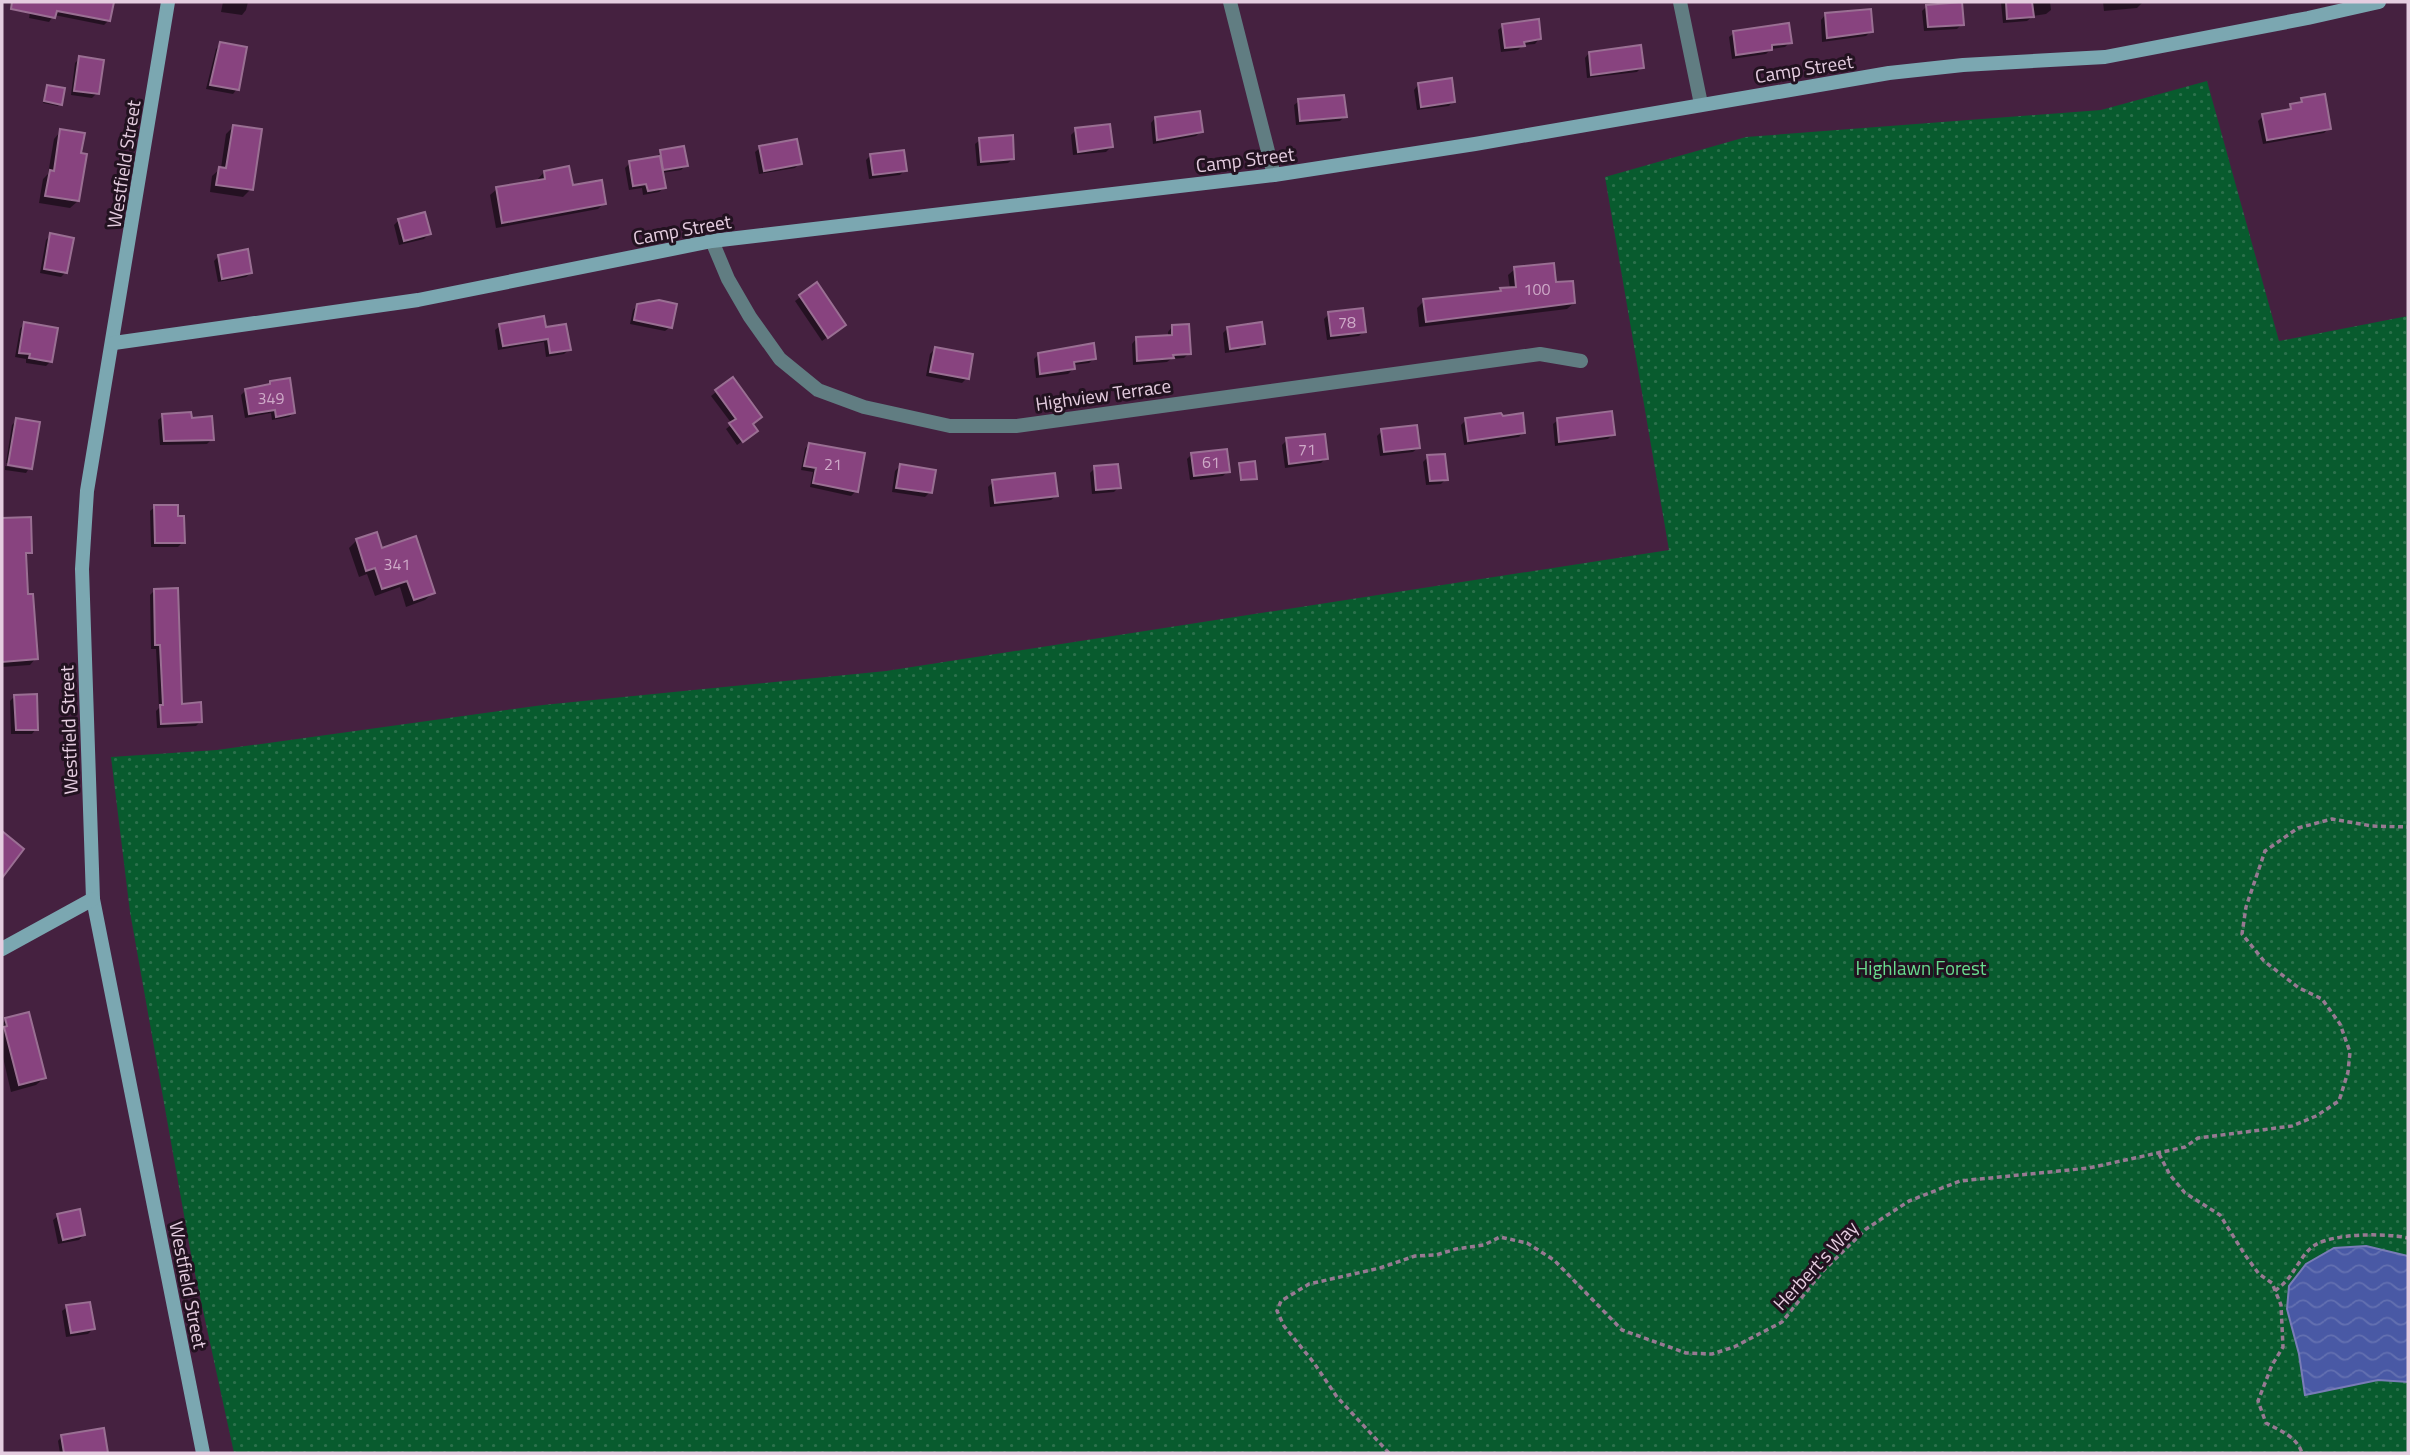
<svg xmlns="http://www.w3.org/2000/svg" width="2410" height="1455" font-family="'Titillium Web',sans-serif">
	<style>
		.park { fill: url(#park-dots) }
		.water { fill: url(#water-waves); stroke: #787cb7; stroke-width: 2 }
		.shadow { fill: #0007 }
		.building { fill: #88437f; stroke: #9a6f93; stroke-width: 2 }
		.lines { fill: none; stroke-linecap: round; stroke-linejoin: round }
		.path { stroke: #987a93; stroke-width: 3.5; stroke-dasharray: 5 3.5; stroke-linecap: butt }
		.street { stroke: #617d82; stroke-width: 14 }
		.secondary { stroke: #7ba7b1; stroke-width: 14 }
		.labels { text-anchor: middle; dominant-baseline: central; stroke-width: 6; stroke-linejoin: round; paint-order: stroke }
		.number-label { font-size: 16px; fill: #ceaac8 }
		.street-label { font-size: 19px; fill: #e5cde0; stroke: #221220 }
		.park-label { font-size: 19px; fill: #69dd8f; stroke: #221220 }
	</style>
	<defs>
		<pattern id="park-dots" width="8" height="8" patternUnits="userSpaceOnUse" patternTransform="scale(1.75)"><rect width="8" height="8" fill="#085b2e"/><path d="M2 2h.1M6 6h.1" fill="none" stroke="#2c714c" stroke-width="1.8" stroke-linecap="round"/></pattern>
		<pattern id="water-waves" width="16" height="10" patternUnits="userSpaceOnUse" patternTransform="scale(1.75)"><rect width="16" height="10" fill="#4959a5"/><path d="M0 5q4-4 8 0t8 0" fill="none" stroke="#6370b1"/></pattern>
	</defs>
	<rect width="100%" height="100%" fill="#452140"/>
	<!-- park -->
	<polygon class="park" points="2207,81 2279,341 2408,316 2408,1453 234,1453 192,1260 130,912 111,757 217,750 543,705 886,671 1669,550 1605,177 1746,137 2101,110"/>
	<!-- water -->
	<polygon class="water" points="2366,1246 2408,1256 2408,1382 2378,1380 2305,1395 2299,1354 2287,1309 2289,1286 2306,1264 2334,1248"/>
	<!-- shadow -->
	<g class="shadow">
		<polygon points="32,2 112,2 109,20 104,25 54,15 49,22 29,18"/>
		<polygon points="223,2 248,2 246,10 242,15 221,12"/>
		<polygon points="2001,2 2050,2 2051,10 2046,14 2033,16 2027,21 2003,23"/>
		<polygon points="2103,2 2142,2 2142,3 2137,8 2104,11"/>
		<polygon points="1927,6 1962,24 1957,29 1924,31 1922,11"/>
		<polygon points="1825,15 1871,31 1866,36 1822,42 1821,20"/>
		<polygon points="1503,26 1539,39 1535,44 1523,45 1518,50 1501,52 1498,30"/>
		<polygon points="1734,33 1790,42 1785,47 1771,49 1766,54 1732,59 1729,37"/>
		<polygon points="221,44 237,89 233,94 206,89 216,49"/>
		<polygon points="1589,53 1642,67 1637,72 1587,78 1585,58"/>
		<polygon points="80,58 97,93 92,98 71,95 75,63"/>
		<polygon points="1418,85 1453,101 1449,106 1417,110 1414,90"/>
		<polygon points="48,87 60,104 58,106 43,103"/>
		<polygon points="2302,100 2329,128 2324,133 2263,144 2258,121 2263,116 2285,112"/>
		<polygon points="1299,101 1345,116 1340,121 1296,125 1294,105"/>
		<polygon points="1155,118 1201,131 1196,136 1153,144 1151,123"/>
		<polygon points="233,127 251,189 243,197 210,192 212,176 221,168 226,134"/>
		<polygon points="1076,130 1111,147 1106,152 1073,155 1071,135"/>
		<polygon points="61,131 78,201 70,208 39,203 43,179 48,174 54,139"/>
		<polygon points="980,140 1013,159 1008,163 977,166 975,144"/>
		<polygon points="760,148 800,163 795,168 759,174 755,152"/>
		<polygon points="660,152 686,165 681,170 661,173 664,188 659,192 643,195 642,188 629,190 625,168 630,163 656,159"/>
		<polygon points="871,155 905,170 900,175 869,179 866,160"/>
		<polygon points="544,172 604,203 598,209 496,228 490,195 497,189 538,182 538,179"/>
		<polygon points="399,220 429,234 424,239 399,245 394,225"/>
		<polygon points="51,235 66,272 61,277 40,273 46,240"/>
		<polygon points="218,257 251,273 246,277 218,282 214,261"/>
		<polygon points="1515,269 1554,284 1574,303 1567,309 1419,327 1417,308 1424,301 1498,293 1501,290 1510,289 1508,275"/>
		<polygon points="817,285 839,329 822,341 795,301"/>
		<polygon points="638,305 670,327 665,331 630,324 633,310"/>
		<polygon points="1329,314 1364,331 1359,336 1327,340 1324,319"/>
		<polygon points="24,324 50,362 46,366 26,363 26,359 15,357 20,329"/>
		<polygon points="500,326 545,329 569,350 564,354 546,357 544,342 498,350 495,330"/>
		<polygon points="1172,327 1189,353 1184,358 1171,359 1167,362 1133,365 1132,344 1136,339 1168,337 1168,332"/>
		<polygon points="1228,328 1263,344 1259,348 1225,353 1223,333"/>
		<polygon points="935,349 967,378 962,383 926,376 930,354"/>
		<polygon points="1039,354 1094,359 1089,363 1073,365 1073,369 1068,374 1036,378 1034,359"/>
		<polygon points="732,379 751,424 751,435 737,445 726,429 732,424 711,396"/>
		<polygon points="271,383 294,413 289,417 272,420 271,413 245,418 241,395 246,390 266,387"/>
		<polygon points="163,416 212,439 207,444 160,445 158,420"/>
		<polygon points="17,420 31,468 29,469 29,467 6,463 12,425"/>
		<polygon points="1466,420 1523,432 1519,437 1464,445 1461,425"/>
		<polygon points="1558,420 1613,434 1608,439 1555,446 1553,424"/>
		<polygon points="1382,431 1418,448 1413,452 1380,456 1377,436"/>
		<polygon points="1287,440 1326,458 1321,463 1285,468 1282,445"/>
		<polygon points="809,444 856,491 851,496 810,487 813,472 801,470 805,449"/>
		<polygon points="1192,454 1228,471 1223,476 1190,480 1187,459"/>
		<polygon points="1428,457 1446,479 1441,484 1426,485 1423,462"/>
		<polygon points="1240,464 1255,478 1253,480 1240,481 1238,466"/>
		<polygon points="5,466 28,470 26,473 5,470"/>
		<polygon points="900,466 930,492 925,497 892,492 895,471"/>
		<polygon points="1095,468 1119,487 1114,492 1092,494 1090,473"/>
		<polygon points="993,482 1056,496 1051,500 990,507 988,487"/>
		<polygon points="155,507 183,542 178,547 151,547 150,511"/>
		<polygon points="29,519 30,552 24,558 26,596 36,658 30,665 2,667 2,520"/>
		<polygon points="357,540 381,550 433,593 425,600 406,607 400,587 375,596 367,574 359,577 349,548"/>
		<polygon points="154,591 180,705 200,722 196,726 157,728 156,711 159,708 156,649 151,649 150,595"/>
		<polygon points="15,696 36,729 32,734 11,734 10,701"/>
		<polygon points="6,1020 44,1078 36,1085 11,1092 2,1053 2,1024"/>
		<polygon points="58,1216 84,1235 79,1240 58,1244 53,1220"/>
		<polygon points="67,1307 93,1329 88,1334 66,1337 62,1311"/>
		<polygon points="102,1430 106,1453 60,1453 58,1441 62,1436"/>
	</g>
	<!-- building -->
	<g class="building">
		<polygon points="12,2 114,2 110,21 57,11 55,18 11,9"/>
		<polygon points="1962,2 1964,25 1928,27 1926,5"/>
		<polygon points="2006,2 2032,2 2034,17 2007,19"/>
		<polygon points="1871,9 1873,32 1827,38 1825,13"/>
		<polygon points="1539,19 1541,39 1524,42 1525,46 1505,48 1502,24"/>
		<polygon points="1789,23 1792,43 1772,45 1772,50 1736,55 1733,31"/>
		<polygon points="220,42 247,47 239,90 210,85"/>
		<polygon points="1641,45 1644,68 1591,75 1589,52"/>
		<polygon points="79,56 104,60 99,94 74,91"/>
		<polygon points="1452,78 1455,102 1421,107 1418,83"/>
		<polygon points="47,85 65,88 62,105 44,101"/>
		<polygon points="2325,94 2331,129 2267,140 2262,114 2291,109 2290,104 2302,102 2301,98"/>
		<polygon points="1344,95 1347,117 1300,121 1298,99"/>
		<polygon points="1200,111 1203,132 1157,140 1155,117"/>
		<polygon points="1110,124 1113,147 1078,152 1075,128"/>
		<polygon points="233,125 262,129 253,190 216,185 219,167 226,168"/>
		<polygon points="60,129 85,133 81,153 87,154 79,201 45,196 50,170 54,171"/>
		<polygon points="1013,135 1014,159 981,162 979,138"/>
		<polygon points="797,139 802,164 764,171 759,146"/>
		<polygon points="684,146 688,166 663,170 660,150"/>
		<polygon points="904,150 907,171 873,175 870,154"/>
		<polygon points="660,156 666,188 648,191 646,184 633,186 629,161"/>
		<polygon points="569,166 573,185 602,180 606,204 502,223 496,187 545,179 544,171"/>
		<polygon points="425,212 431,234 404,241 398,219"/>
		<polygon points="50,233 74,238 67,273 44,269"/>
		<polygon points="248,249 252,273 222,279 218,255"/>
		<polygon points="1554,263 1556,282 1573,281 1575,303 1426,322 1423,299 1501,291 1500,288 1516,287 1514,267"/>
		<polygon points="817,282 846,325 828,338 799,295"/>
		<polygon points="659,300 677,304 672,328 634,320 637,304"/>
		<polygon points="1363,308 1366,332 1331,336 1328,312"/>
		<polygon points="544,316 546,327 566,324 571,350 550,353 548,339 503,346 499,324"/>
		<polygon points="24,322 58,328 52,362 29,358 30,354 19,353"/>
		<polygon points="1262,322 1265,344 1230,349 1227,327"/>
		<polygon points="1189,324 1191,354 1173,355 1174,358 1137,361 1136,337 1172,335 1172,325"/>
		<polygon points="1094,343 1096,359 1074,362 1075,369 1040,374 1038,353"/>
		<polygon points="935,347 973,354 969,379 930,372"/>
		<polygon points="733,377 762,417 753,424 758,431 743,442 729,423 736,419 715,390"/>
		<polygon points="290,378 295,413 276,417 275,410 249,414 245,389 270,384 270,381"/>
		<polygon points="1612,411 1615,435 1559,442 1557,418"/>
		<polygon points="191,412 192,418 212,416 214,440 164,441 162,414"/>
		<polygon points="1501,413 1503,416 1523,413 1525,433 1468,441 1465,418"/>
		<polygon points="16,418 40,422 32,469 8,465"/>
		<polygon points="1417,425 1420,448 1384,452 1381,429"/>
		<polygon points="1325,434 1328,459 1289,464 1286,438"/>
		<polygon points="809,443 865,453 858,492 813,483 816,468 804,466"/>
		<polygon points="1227,449 1230,472 1194,476 1191,453"/>
		<polygon points="1445,454 1448,480 1430,481 1427,455"/>
		<polygon points="1255,461 1257,479 1241,480 1239,463"/>
		<polygon points="900,464 936,470 932,493 896,488"/>
		<polygon points="1118,464 1121,488 1096,490 1094,466"/>
		<polygon points="1055,473 1058,496 995,503 992,480"/>
		<polygon points="154,505 178,505 178,516 184,516 185,543 155,543"/>
		<polygon points="31,517 32,553 26,553 28,594 33,594 38,659 2,662 2,518"/>
		<polygon points="377,532 382,548 416,536 435,593 414,600 407,581 382,589 375,568 366,571 356,539"/>
		<polygon points="178,588 182,704 201,702 202,722 161,724 160,705 163,705 160,645 155,645 154,589"/>
		<polygon points="37,694 38,730 16,730 14,695"/>
		<polygon points="2,831 24,849 2,878"/>
		<polygon points="29,1012 46,1078 19,1085 4,1027 7,1026 5,1018"/>
		<polygon points="80,1209 85,1235 63,1240 57,1214"/>
		<polygon points="90,1302 95,1329 71,1333 66,1305"/>
		<polygon points="104,1428 108,1453 64,1453 61,1435"/>
	</g>
	<g class="lines">
		<!-- path -->
		<g class="path">
			<path d="M2159 1154 2170 1175 2185 1193 2220 1215 2245 1255 2259 1274 2272 1283 2281 1305 2283 1347 2272 1365 2258 1401 2266 1423C2281 1431 2297 1437 2302 1453"/>
			<path d="M2275 1291C2281 1286 2287 1281 2291 1275 2298 1265 2304 1252 2315 1245 2335 1233 2386 1233 2408 1238"/>
			<polyline points="1389,1453 1337,1397 1314,1363 1284,1326 1277,1311 1281,1301 1309,1284 1380,1268 1415,1256 1436,1255 1456,1249 1484,1245 1500,1237 1527,1243 1554,1260 1622,1330 1686,1353 1712,1354 1734,1347 1782,1322 1823,1271 1866,1229 1909,1201 1960,1181 2089,1168 2185,1147 2198,1138 2292,1126 2316,1116 2339,1101 2348,1072 2350,1052 2340,1024 2322,999 2299,988 2264,961 2242,934 2246,907 2265,851 2298,828 2332,819 2372,826 2408,827"/>
		</g>
		<!-- street -->
		<g class="street">
			<polyline points="1230,2 1274,175"/>
			<polyline points="1680,2 1701,104"/>
			<polyline points="712,241 728,279 750,317 780,359 818,390 864,407 950,426 1016,426 1540,354 1581,361"/>
		</g>
		<!-- secondary -->
		<g class="secondary">
			<polyline points="168,2 87,491 82,569 93,899 203,1453"/>
			<polyline points="114,343 418,300 712,241 1274,175 1475,144 1889,73 1963,65 2105,57 2308,18 2379,2"/>
			<polyline points="2,949 93,899"/>
		</g>
	</g>
	<g class="labels">
		<!-- number labels -->
		<g class="number-label">
			<text x="1537" y="289">100</text>
			<text x="1347" y="322">78</text>
			<text x="271" y="398">349</text>
			<text x="1307" y="449">71</text>
			<text x="1211" y="462">61</text>
			<text x="833" y="464">21</text>
			<text x="397" y="564">341</text>
		</g>
		<!-- street labels -->
		<g class="street-label">
			<text transform="translate(1804 68) rotate(-9)">Camp Street</text>
			<text transform="translate(1245 159) rotate(-7)">Camp Street</text>
			<text transform="translate(123 164) rotate(-81)">Westfield Street</text>
			<text transform="translate(682 229) rotate(-10)">Camp Street</text>
			<text transform="translate(1103 394) rotate(-8)">Highview Terrace</text>
			<text transform="translate(68 730) rotate(-92)">Westfield Street</text>
			<text transform="translate(1815 1265) rotate(-47)">Herbert's Way</text>
			<text transform="translate(189 1285) rotate(79)">Westfield Street</text>
		</g>
		<!-- park labels -->
		<g class="park-label">
			<text x="1921" y="967">Highlawn Forest</text>
		</g>
	</g>
	<!-- border -->
	<rect width="2410" height="1455" fill="none" stroke="#e5cde0" stroke-width="7"/>
</svg>
